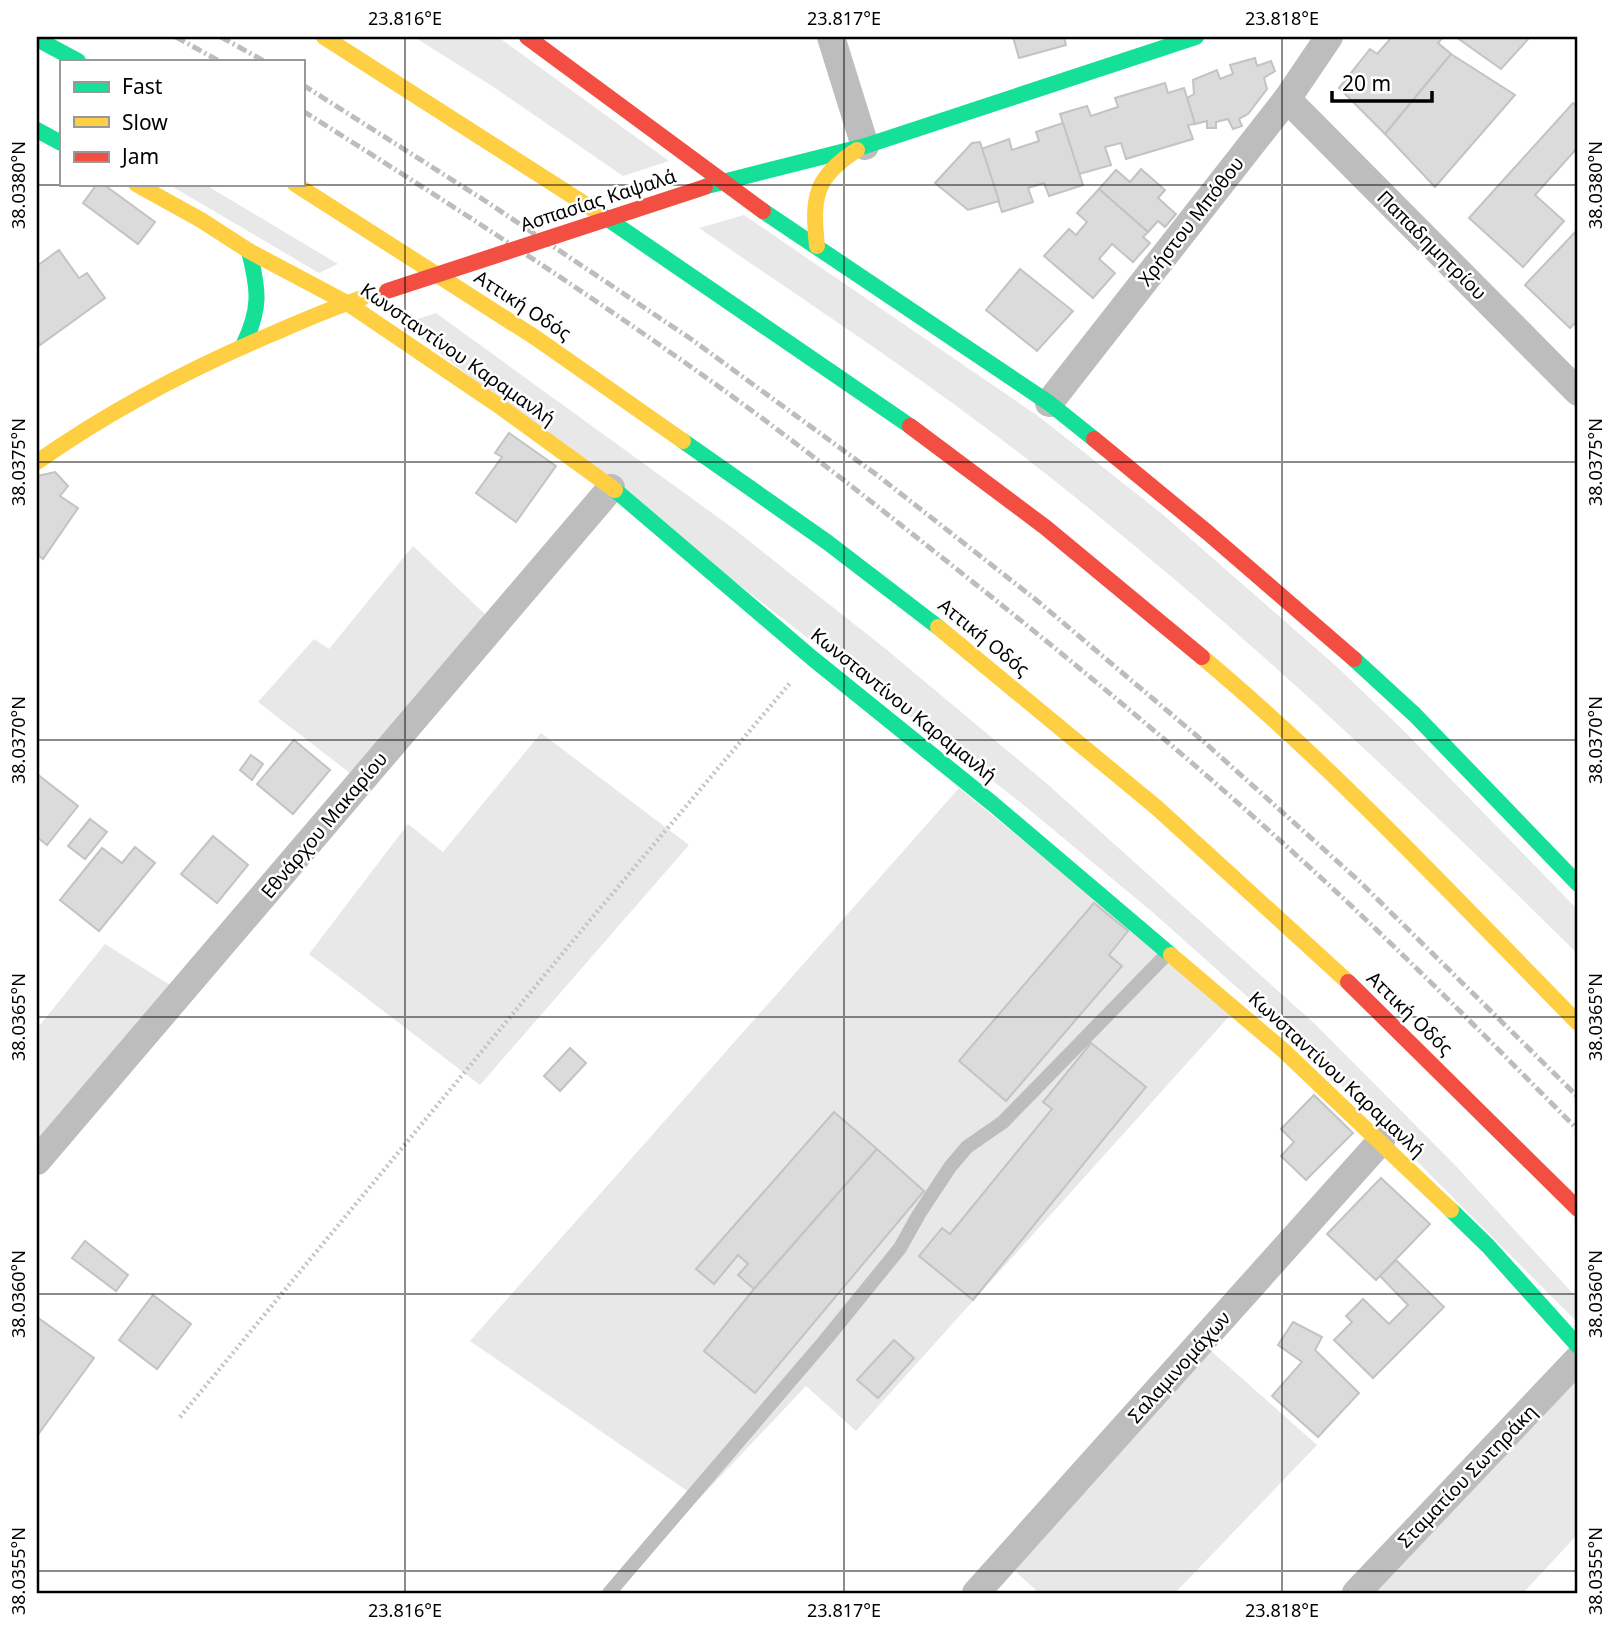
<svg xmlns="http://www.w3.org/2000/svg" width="1615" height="1630" font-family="'Noto Sans',sans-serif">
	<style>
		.green { fill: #e8e8e8 }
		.building { fill: #dbdbdb; stroke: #c3c3c3; stroke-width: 2 }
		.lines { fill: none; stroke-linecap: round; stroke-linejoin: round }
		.path { stroke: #c2c2c2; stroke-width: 4.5; stroke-dasharray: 2 3.5; stroke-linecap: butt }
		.lane { stroke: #bdbdbd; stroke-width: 14 }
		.street { stroke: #bdbdbd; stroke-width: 28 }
		.fast { stroke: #16e098; stroke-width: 16 }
		.slow { stroke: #ffcf43; stroke-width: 16 }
		.jam { stroke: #f24e42; stroke-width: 16 }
		.rail { stroke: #bdbdbd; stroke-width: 5; stroke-dasharray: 10 3.5 2 3.5; stroke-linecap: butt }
		.jam-bridge { stroke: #f24e42; stroke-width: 16 }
		.ticks { fill: none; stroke: #000; stroke-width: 2; stroke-opacity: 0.45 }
		.labels { text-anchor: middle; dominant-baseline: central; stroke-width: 5; stroke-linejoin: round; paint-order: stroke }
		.street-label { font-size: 19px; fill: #000; stroke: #fff }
		.neatline { fill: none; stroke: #000; stroke-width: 2.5 }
		.ticks-label { font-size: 18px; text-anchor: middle; fill: #000 }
	</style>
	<rect width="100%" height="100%" fill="#fff"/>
	<!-- green -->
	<g class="green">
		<polygon points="414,37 498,37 669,161 623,176 489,84"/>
		<polygon points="168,184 204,184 338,264 319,273"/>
		<path d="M744 215 1038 416 1161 513 1336 666 1402 729 1578 910V954C1401 780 1219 608 1023 456 919 375 808 303 699 228Z"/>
		<polygon points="436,313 730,526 887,650 1045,782 1315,1024 1454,1164 1578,1299 1578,1323 1298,1042 1157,916 1020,802 402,324"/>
		<polygon points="413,546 488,617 355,777 258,702 314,639 329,649"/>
		<polygon points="541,733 689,845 480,1085 309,954 408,824 443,852"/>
		<polygon points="959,788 1233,1012 856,1431 806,1386 699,1499 470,1341"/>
		<polygon points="105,944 173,987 37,1149 37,1023 40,1025"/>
		<polygon points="1202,1343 1317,1445 1175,1593 1039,1593 1000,1557"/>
		<polygon points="1578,1377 1578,1534 1523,1593 1373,1593"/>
	</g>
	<!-- building -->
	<g class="building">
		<polygon points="1013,37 1064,37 1066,45 1019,58"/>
		<polygon points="1392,37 1443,37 1438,43 1451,54 1385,134 1339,88 1370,49 1377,54"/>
		<polygon points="1456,37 1530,37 1501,69"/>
		<polygon points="1451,54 1515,95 1435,187 1385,134"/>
		<polygon points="1255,58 1257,66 1271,61 1275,71 1264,78 1267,89 1248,114 1239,119 1242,126 1233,129 1228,119 1216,122 1216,128 1207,128 1207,121 1195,124 1187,98 1194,94 1193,80 1217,70 1220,79 1233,74 1230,65"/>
		<polygon points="1165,83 1168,93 1184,88 1195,124 1188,125 1193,139 1126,159 1121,143 1105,147 1111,165 1079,174 1060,114 1087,106 1091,116 1118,107 1115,98"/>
		<polygon points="1573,103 1578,107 1578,147 1535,195 1564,221 1523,267 1469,218"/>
		<polygon points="1063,123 1083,185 1049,196 1044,183 1028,188 1033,202 1002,212 981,149 1009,139 1012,150 1039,141 1036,132"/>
		<polygon points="980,142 999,201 968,210 935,183 972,143"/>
		<polygon points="1141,169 1165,190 1158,198 1176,214 1165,227 1158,221 1148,232 1099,189 1116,170 1130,182"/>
		<polygon points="97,184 103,184 155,222 138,244 83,203"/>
		<polygon points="1099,189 1148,232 1143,237 1150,243 1133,262 1112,244 1099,259 1115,273 1093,298 1044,256 1069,229 1076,235 1087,222 1077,213"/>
		<polygon points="1578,229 1578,320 1570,328 1525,285"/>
		<polygon points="59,250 79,278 87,273 105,298 40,345 37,340 37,266"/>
		<polygon points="1020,269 1073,311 1037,351 986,310"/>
		<polygon points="509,433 556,466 516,522 476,493 502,457 495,453"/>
		<polygon points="55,472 68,486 60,496 78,508 43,559 37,554 37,476"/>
		<polygon points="294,740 330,770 293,814 257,784"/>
		<polygon points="251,755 263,764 252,780 240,770"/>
		<polygon points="37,774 78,806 47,845 37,837"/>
		<polygon points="90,819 107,832 85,859 68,846"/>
		<polygon points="213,836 248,865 217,903 181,874"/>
		<polygon points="135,847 155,863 99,931 60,900 102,848 122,863"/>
		<polygon points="1094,903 1128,931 1109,955 1122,966 1006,1101 959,1061"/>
		<polygon points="1091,1043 1146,1087 973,1300 919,1256 942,1228 950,1234 1052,1109 1043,1102"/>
		<polygon points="570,1048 586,1063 560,1091 544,1076"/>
		<polygon points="1314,1095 1353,1133 1306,1180 1281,1156 1294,1142 1281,1129"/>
		<polygon points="834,1112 877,1149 754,1289 738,1275 748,1264 738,1255 714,1284 696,1269"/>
		<polygon points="877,1149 924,1191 755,1393 704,1351 754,1289"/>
		<polygon points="1381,1178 1430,1224 1376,1280 1327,1234"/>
		<polygon points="85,1241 128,1275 116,1291 72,1258"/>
		<polygon points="1396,1260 1444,1307 1373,1378 1334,1340 1352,1322 1346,1316 1363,1299 1389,1324 1408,1305 1380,1276"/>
		<polygon points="153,1295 191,1324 157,1369 119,1340"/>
		<polygon points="37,1317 94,1358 37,1436"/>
		<polygon points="1293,1322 1322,1337 1315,1350 1359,1393 1318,1437 1272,1396 1302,1362 1278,1345"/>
		<polygon points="894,1340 914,1358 878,1398 857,1380"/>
	</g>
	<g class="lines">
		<!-- path -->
		<polyline class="path" points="180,1417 591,919 790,683"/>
		<!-- lane -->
		<polyline class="lane" points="609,1593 827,1338 900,1248 919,1214 950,1167 967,1147 1003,1122 1168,953"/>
		<!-- street -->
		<g class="street">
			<polyline points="831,37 865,146"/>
			<polyline points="1287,99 1578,392"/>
			<polyline points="1049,403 1287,99 1329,37"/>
			<polyline points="37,1161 611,488"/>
			<polyline points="976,1593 1381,1141"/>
			<polyline points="1356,1593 1578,1359"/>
		</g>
		<!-- fast -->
		<g class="fast">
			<polyline points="37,39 78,61"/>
			<polyline points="37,130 61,143"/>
			<polyline points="707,186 865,146 1196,37"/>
			<polyline points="763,211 1049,403 1094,439"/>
			<polyline points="599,213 910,426"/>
			<path d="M243 346C261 308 259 291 249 251"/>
			<polyline points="683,441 827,542 938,627"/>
			<polyline points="615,490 812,658 993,804 1171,955"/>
			<polyline points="1354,659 1415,715 1578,884"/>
			<polyline points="1451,1210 1488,1246 1578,1346"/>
		</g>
		<!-- slow -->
		<g class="slow">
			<polyline points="324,37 599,213"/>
			<polyline points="136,184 201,220 249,251 347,303 502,408 615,490"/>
			<polyline points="295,184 536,338 683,441"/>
			<path d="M817 246C812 198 814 177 857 150"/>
			<path d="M37 462C111 410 189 369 272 334 302 321 331 308 362 298"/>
			<polyline points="938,627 1156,807 1348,982"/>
			<path d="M1202 657C1336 769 1456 899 1578 1023"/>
			<polyline points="1171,955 1284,1051 1451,1210"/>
		</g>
		<!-- jam -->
		<g class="jam">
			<polyline points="527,37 763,211"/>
			<polyline points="910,426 1045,527 1202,657"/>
			<polyline points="1094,439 1207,532 1354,659"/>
			<polyline points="1348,982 1578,1209"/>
		</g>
		<!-- rail -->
		<g class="rail">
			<polyline points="176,37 219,61"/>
			<polyline points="221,37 264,61"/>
			<polyline points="303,85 487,202 691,339 877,475 1035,599 1203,741 1358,880 1578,1097"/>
			<path d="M303 111C428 190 553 270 674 355 762 416 847 482 930 548 1072 660 1212 776 1344 899 1424 974 1501 1052 1578 1130"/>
		</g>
		<!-- jam-bridge -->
		<polyline class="jam-bridge" points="387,291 705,187"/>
	</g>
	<!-- ticks -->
	<path class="ticks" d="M405 37V1593M844 37V1593M1282 37V1593M37 185H1578M37 462H1578M37 740H1578M37 1017H1578M37 1294H1578M37 1571H1578"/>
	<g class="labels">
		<!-- street labels -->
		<g class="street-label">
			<text transform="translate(598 200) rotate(-18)">Ασπασίας Καψαλά</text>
			<text transform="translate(1191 221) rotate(-52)">Χρήστου Μπόθου</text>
			<text transform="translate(1432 245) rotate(45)">Παπαδημητρίου</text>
			<text transform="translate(523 305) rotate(33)">Αττική Οδός</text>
			<text transform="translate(458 354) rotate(35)">Κωνσταντίνου Καραμανλή</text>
			<text transform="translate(984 637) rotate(39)">Αττική Οδός</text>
			<text transform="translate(904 705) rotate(39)">Κωνσταντίνου Καραμανλή</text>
			<text transform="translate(324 825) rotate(-50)">Εθνάρχου Μακαρίου</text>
			<text transform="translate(1410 1013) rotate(44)">Αττική Οδός</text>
			<text transform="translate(1337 1074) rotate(43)">Κωνσταντίνου Καραμανλή</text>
			<text transform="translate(1179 1367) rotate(-48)">Σαλαμινομάχων</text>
			<text transform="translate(1467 1476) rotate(-46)">Σταματίου Σωτηράκη</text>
		</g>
	</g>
	<!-- border -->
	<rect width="1615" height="1630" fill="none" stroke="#ffffff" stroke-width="77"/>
	<!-- legend -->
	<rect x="60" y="60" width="245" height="126" fill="#ffffff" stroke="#999999" stroke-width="2"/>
	<rect x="74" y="82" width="35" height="10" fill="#16e098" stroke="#999999" stroke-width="2"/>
	<text x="122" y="94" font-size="21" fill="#000000">Fast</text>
	<rect x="74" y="117" width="35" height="10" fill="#ffcf43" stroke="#999999" stroke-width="2"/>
	<text x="122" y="130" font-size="21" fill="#000000">Slow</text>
	<rect x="74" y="152" width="35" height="10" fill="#f24e42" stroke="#999999" stroke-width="2"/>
	<text x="122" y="164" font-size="21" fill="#000000">Jam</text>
	<!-- scale -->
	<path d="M1332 91v10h100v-10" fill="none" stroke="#000000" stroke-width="3.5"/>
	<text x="1342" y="91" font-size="21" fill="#000000" stroke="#ffffff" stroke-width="5" paint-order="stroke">20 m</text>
	<rect x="38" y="38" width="1538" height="1554" class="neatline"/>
	<g class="ticks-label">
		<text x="405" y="25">23.816°E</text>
		<text x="844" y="25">23.817°E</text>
		<text x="1282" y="25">23.818°E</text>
		<text transform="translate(19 185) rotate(-90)" y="6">38.0380°N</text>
		<text transform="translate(1596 185) rotate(-90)" y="6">38.0380°N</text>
		<text transform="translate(19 462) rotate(-90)" y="6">38.0375°N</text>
		<text transform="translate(1596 462) rotate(-90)" y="6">38.0375°N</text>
		<text transform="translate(19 740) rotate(-90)" y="6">38.0370°N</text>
		<text transform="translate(1596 740) rotate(-90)" y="6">38.0370°N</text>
		<text transform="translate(19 1017) rotate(-90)" y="6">38.0365°N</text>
		<text transform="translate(1596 1017) rotate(-90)" y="6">38.0365°N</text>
		<text transform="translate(19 1294) rotate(-90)" y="6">38.0360°N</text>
		<text transform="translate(1596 1294) rotate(-90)" y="6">38.0360°N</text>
		<text transform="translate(19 1571) rotate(-90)" y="6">38.0355°N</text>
		<text transform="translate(1596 1571) rotate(-90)" y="6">38.0355°N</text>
		<text x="405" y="1617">23.816°E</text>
		<text x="844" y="1617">23.817°E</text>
		<text x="1282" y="1617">23.818°E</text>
	</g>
</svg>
